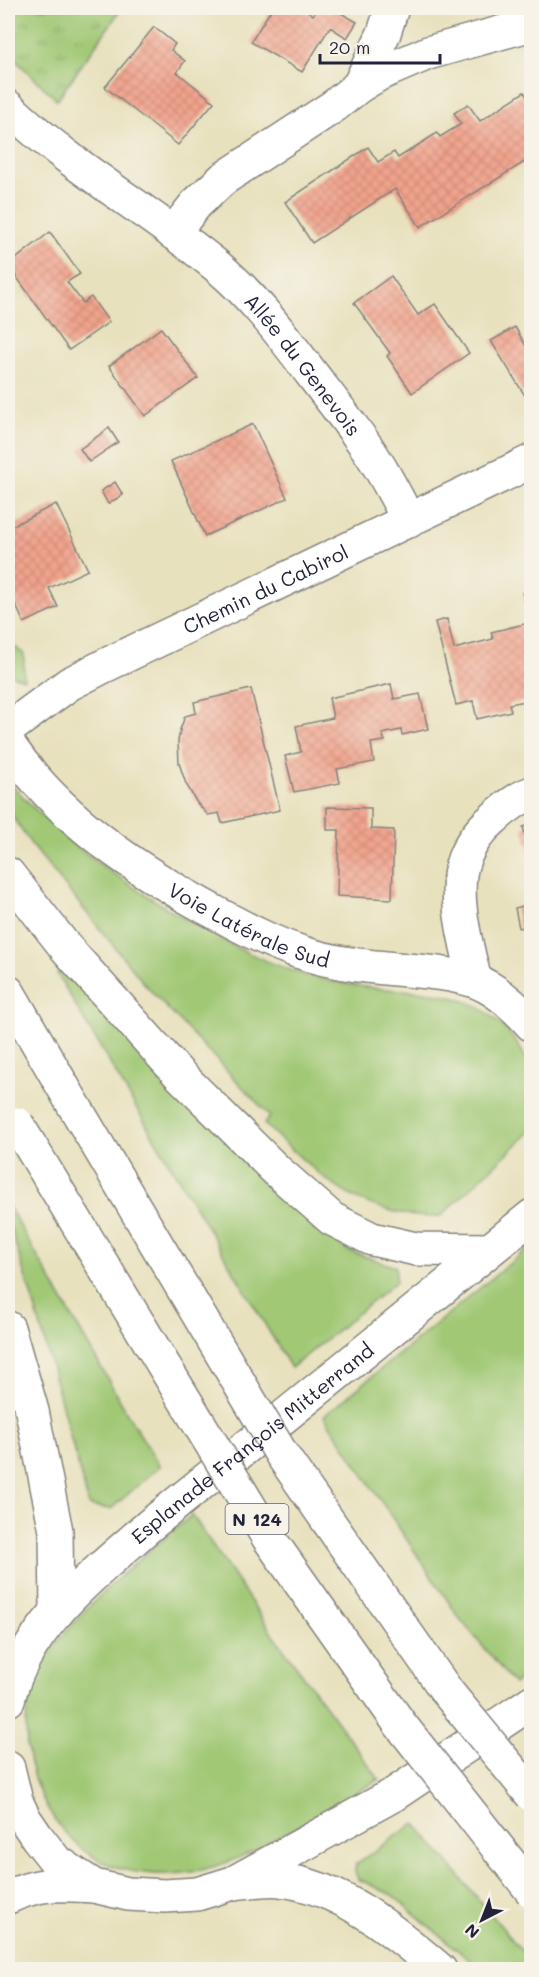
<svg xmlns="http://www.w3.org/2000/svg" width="539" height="1977" font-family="Mali,sans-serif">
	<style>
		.grass { fill: #a0c874; stroke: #617558; stroke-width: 1.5 }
		.park { fill: url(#park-tufts); stroke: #617558; stroke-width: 1.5 }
		.building { fill: url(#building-cross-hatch) }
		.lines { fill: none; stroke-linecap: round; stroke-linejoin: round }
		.minor-casing { stroke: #85827c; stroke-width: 36 }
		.major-casing { stroke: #85827c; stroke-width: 36 }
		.highway-casing { stroke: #85827c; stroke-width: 36 }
		.minor { stroke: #fff; stroke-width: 33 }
		.major { stroke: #fff; stroke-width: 33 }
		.highway { stroke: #fff; stroke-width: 33 }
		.highway-bridge-casing { stroke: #85827c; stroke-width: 36; stroke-linecap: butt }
		.highway-bridge { stroke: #fff; stroke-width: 33 }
		.labels { text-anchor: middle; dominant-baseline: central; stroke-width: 5; stroke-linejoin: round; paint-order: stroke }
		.shield { fill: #f7f3e8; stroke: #62616f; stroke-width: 1.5 }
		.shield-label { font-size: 18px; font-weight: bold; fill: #22223b }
		.street-label { font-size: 20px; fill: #22223b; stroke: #f7f3e8 }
	</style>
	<defs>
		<pattern id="park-tufts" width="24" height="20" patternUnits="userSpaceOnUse" patternTransform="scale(1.5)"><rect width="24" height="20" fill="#a0c874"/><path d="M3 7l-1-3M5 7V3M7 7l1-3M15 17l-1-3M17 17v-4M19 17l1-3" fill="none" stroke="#82a260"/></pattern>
		<pattern id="building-cross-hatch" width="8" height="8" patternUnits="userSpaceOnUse" patternTransform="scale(1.5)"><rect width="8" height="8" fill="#f1a38c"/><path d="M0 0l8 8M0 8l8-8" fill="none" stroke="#ce8c7a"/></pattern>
	</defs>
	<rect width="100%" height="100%" fill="#f7f3e8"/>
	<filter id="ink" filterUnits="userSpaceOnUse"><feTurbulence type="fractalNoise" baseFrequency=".0167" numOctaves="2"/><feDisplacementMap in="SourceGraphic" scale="12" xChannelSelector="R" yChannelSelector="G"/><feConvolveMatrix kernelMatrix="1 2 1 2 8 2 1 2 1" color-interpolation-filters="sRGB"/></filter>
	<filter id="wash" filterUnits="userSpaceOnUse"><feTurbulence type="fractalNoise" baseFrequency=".008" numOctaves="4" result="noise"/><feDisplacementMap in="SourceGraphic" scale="24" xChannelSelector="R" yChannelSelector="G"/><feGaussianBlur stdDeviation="1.35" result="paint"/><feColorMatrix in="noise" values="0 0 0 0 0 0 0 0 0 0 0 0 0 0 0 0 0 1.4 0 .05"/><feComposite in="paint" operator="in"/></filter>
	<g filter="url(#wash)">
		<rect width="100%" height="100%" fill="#e8e1be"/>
		<!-- grass -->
		<g class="grass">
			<polygon points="8,642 24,654 24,679 8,674"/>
			<path d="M8 780C56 837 118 879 182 917 226 943 272 968 322 979 342 984 364 987 385 989 421 992 458 991 489 1014 508 1029 527 1052 532 1077 534 1094 532 1114 531 1131L441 1216C410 1220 361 1205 335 1186 310 1168 287 1145 264 1124L270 1116 147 987 31 844 8 810Z"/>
			<polygon points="69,965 269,1181 347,1250 396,1267 396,1282 291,1368 68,993 57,973"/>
			<polygon points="8,1205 134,1425 160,1466 111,1509 89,1506 40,1324 8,1220"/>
			<polygon points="531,1246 532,1673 514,1684 460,1619 324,1416"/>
			<path d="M192 1515 275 1637 379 1779C354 1795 327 1810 301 1825 243 1858 195 1885 126 1870 85 1861 56 1830 39 1791 22 1752 21 1703 41 1664 48 1651 61 1637 72 1625 108 1584 150 1550 192 1515Z"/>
			<polygon points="415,1823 531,1962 531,1969 480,1969 392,1895 358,1879 355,1871 356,1864"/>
		</g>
		<!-- park -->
		<polygon class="park" points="8,8 122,8 57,100 8,53"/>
		<g id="blocks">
			<!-- building -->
			<g class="building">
				<polygon points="272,8 303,8 313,15 318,8 332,8 357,22 347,38 330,27 302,72 251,42"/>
				<polygon points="154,27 175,44 171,50 185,61 177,72 214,102 178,145 105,87"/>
				<polygon points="524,92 531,102 531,158 420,227 395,189 312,243 285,202 368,147 378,162 394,152 398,158 437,133 440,137 461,124 454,113 468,104 480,121"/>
				<polygon points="50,232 80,274 67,282 83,303 91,297 109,322 69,350 8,265"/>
				<polygon points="391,276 418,315 435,304 469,353 412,393 387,356 390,353 354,303"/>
				<polygon points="515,327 526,346 531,343 531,396 527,399 491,341"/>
				<polygon points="161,328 198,378 145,416 109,366"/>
				<polygon points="253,424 287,498 205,536 171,461"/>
				<polygon points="109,428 118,442 89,462 80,449"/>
				<polygon points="115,482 123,495 108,504 101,491"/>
				<polygon points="56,504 88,570 49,588 58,607 24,623 8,588 8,528"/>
				<polygon points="531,591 531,700 509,704 511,711 477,719 473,701 456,705 435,622 447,619 454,649 493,639 491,632 529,623 523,593"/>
				<polygon points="391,684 394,699 420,694 428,729 402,735 401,730 382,734 385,741 371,743 374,762 337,769 340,783 294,792 285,756 301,752 296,726 333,718 329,698"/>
				<polygon points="251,689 280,810 222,823 219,813 208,815 197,803 186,784 179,763 178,741 180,730 185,716 196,713 194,702"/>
				<polygon points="327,807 371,808 371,829 394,830 392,899 337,896 339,830 327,830"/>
				<polygon points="531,825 531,858 523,827"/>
				<polygon points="531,904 531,925 519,928 515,908"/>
			</g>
		</g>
	</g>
	<g filter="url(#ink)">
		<use href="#blocks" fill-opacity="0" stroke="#85827c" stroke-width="1.5"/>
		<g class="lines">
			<defs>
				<g id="minor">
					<polyline points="359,86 384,33 392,8"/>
					<path id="s1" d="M8 107C71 167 150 211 218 267 254 297 282 335 311 373 330 398 350 423 368 449 384 472 396 496 409 521"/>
					<polyline points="173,233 196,204 223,179 334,106 359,86 379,74 428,53 532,24"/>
					<path id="s2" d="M8 729 69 684 104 666 532 461"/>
					<path id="s3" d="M8 744C60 820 138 871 218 914 244 928 272 943 300 952 334 964 372 967 407 970 430 972 453 974 475 981 497 989 516 1007 532 1025"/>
					<path d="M475 981C467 947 451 892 464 859 470 843 481 829 494 818 505 808 517 798 532 793"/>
				</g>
				<g id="major">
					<path id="s4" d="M8 1700C26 1625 95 1574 150 1525L532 1216"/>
					<polyline points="8,1768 16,1801 24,1818 37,1837 55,1860 74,1873 94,1886 128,1894 165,1896 197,1894 233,1883 393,1795 532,1702"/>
					<path d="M8 1897C41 1882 57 1884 92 1886"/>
				</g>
				<g id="highway">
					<polyline points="8,874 66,948 179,1074 276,1170 332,1219 372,1239 416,1249 489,1250"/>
					<polyline points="8,992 69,1097"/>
					<polyline points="8,1328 32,1411 56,1531 57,1612"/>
					<path d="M233 1883C248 1882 265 1878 280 1880 341 1886 395 1932 440 1970"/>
				</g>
			</defs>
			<!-- minor casing -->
			<use href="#minor" class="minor-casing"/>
			<!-- major casing -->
			<use href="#major" class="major-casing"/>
			<!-- highway casing -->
			<use href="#highway" class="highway-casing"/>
			<!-- minor -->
			<use href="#minor" class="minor"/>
			<!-- major -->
			<use href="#major" class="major"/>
			<!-- highway -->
			<use href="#highway" class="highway"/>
			<defs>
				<g id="highway-bridge">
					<polyline points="69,1097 282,1455 448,1693 532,1795"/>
					<polyline points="17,1124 268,1537 400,1724 532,1891"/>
				</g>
			</defs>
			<!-- highway-bridge casing -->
			<use href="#highway-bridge" class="highway-bridge-casing"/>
			<!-- highway-bridge -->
			<use href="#highway-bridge" class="highway-bridge"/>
		</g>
	</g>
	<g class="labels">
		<!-- shield labels -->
		<rect class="shield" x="225.5" y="1504" width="63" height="30" rx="4.5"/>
		<g class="shield-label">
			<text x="257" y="1519">N 124</text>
		</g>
		<!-- street labels -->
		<g class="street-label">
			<text stroke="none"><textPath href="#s1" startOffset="394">Allée du Genevois</textPath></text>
			<text stroke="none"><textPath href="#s2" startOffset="294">Chemin du Cabirol</textPath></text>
			<text stroke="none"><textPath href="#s3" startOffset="306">Voie Latérale Sud</textPath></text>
			<text stroke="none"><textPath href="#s4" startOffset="360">Esplanade François Mitterrand</textPath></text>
		</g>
	</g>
	<!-- margin -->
	<rect width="539" height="1977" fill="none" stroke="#f7f3e8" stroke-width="30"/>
	<!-- north arrow -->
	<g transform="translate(482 1920) rotate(222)" stroke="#f7f3e8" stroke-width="4.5" paint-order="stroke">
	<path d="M0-4.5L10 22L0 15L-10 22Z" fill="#22223b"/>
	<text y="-9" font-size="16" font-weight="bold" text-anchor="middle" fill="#22223b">N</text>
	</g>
	<!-- scale -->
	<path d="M320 54v9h120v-9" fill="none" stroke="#22223b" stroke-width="3"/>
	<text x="329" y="54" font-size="18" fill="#22223b" stroke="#f7f3e8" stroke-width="4.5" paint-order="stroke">20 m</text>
</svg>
